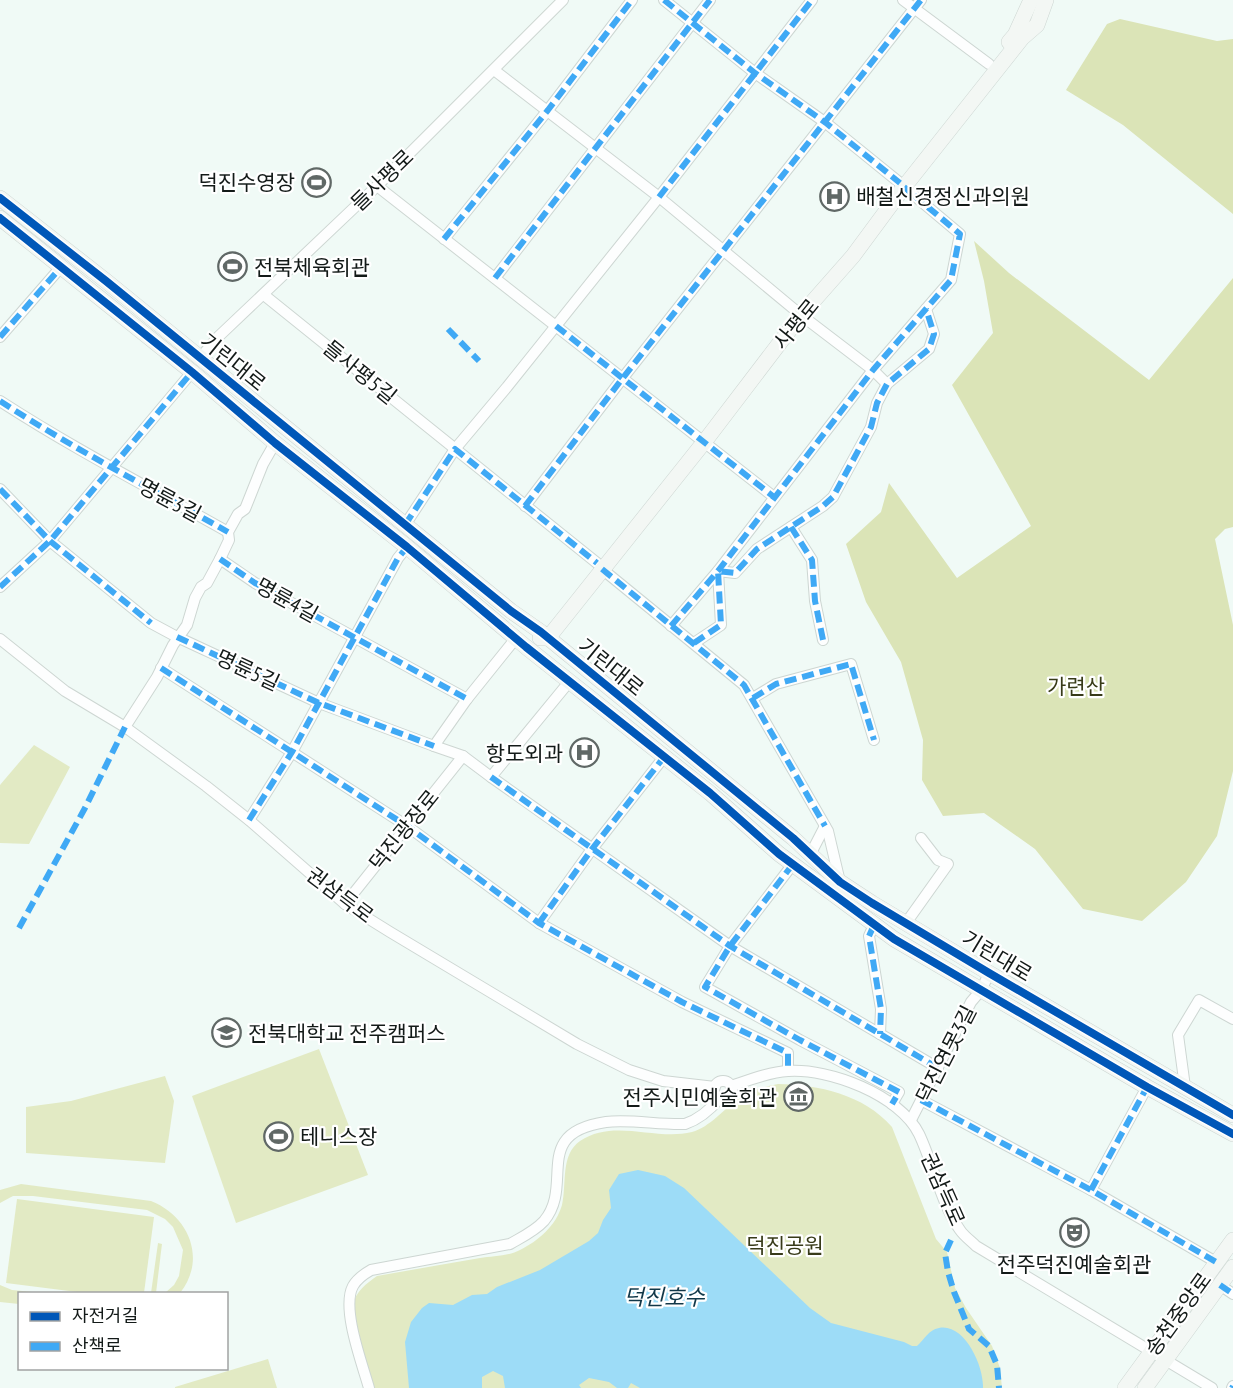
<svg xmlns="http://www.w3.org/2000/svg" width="1233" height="1388" font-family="'PT Sans Narrow','Noto Sans KR',sans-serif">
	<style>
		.green { fill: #e2eac4 }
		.forest { fill: #dbe4b7 }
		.water { fill: #9ddcf7 }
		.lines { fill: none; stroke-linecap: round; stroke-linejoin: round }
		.street-casing { stroke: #cdd6d2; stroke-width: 12 }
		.secondary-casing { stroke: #cdd6d2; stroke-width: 16 }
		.street { stroke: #fdfefe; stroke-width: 10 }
		.secondary { stroke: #f3f7f4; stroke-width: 15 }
		.quiet { stroke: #3fa9f5; stroke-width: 6; stroke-dasharray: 12 6; stroke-linecap: butt }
		.cycleway-casing { stroke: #fff; stroke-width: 11 }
		.cycleway { stroke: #0057b8; stroke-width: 8 }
		.labels { text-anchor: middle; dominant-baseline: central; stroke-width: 4.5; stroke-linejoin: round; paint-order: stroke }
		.street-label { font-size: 21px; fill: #131a18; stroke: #fff }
		.poi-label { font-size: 21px; fill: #131a18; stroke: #fff; text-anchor: start }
		.park-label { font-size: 21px; fill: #383b19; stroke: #fff }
		.water-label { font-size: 22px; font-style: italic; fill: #113849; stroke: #fff }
	</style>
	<rect width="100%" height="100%" fill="#f0faf6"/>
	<!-- green -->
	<g class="green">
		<polygon points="34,745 70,767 29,844 0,843 0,785"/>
		<polygon points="319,1049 368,1175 236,1223 192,1096"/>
		<polygon points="165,1076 174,1101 165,1163 26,1153 26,1107 71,1101"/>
		<path d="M778 1084C819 1085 863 1094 892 1127L936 1239 947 1252 955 1288 966 1308 992 1346 1000 1368 1002 1388H372C367 1370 349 1321 353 1305 355 1292 367 1283 377 1276 411 1270 445 1264 480 1258 492 1256 509 1256 520 1250 538 1241 556 1226 562 1205 567 1184 560 1155 580 1141 614 1118 655 1141 692 1132 710 1127 724 1109 739 1098 751 1090 764 1087 778 1084Z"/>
		<path d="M21 1184 151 1201C189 1216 207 1259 180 1293H165L174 1285 179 1276 183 1250 173 1227 165 1219 147 1210 33 1196H13L0 1203V1190Z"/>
		<polygon points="17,1199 154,1217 144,1293 85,1293 6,1283"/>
		<polygon points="158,1243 162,1244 156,1293 151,1293"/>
		<polygon points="0,1285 12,1290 43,1293 20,1294 19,1304 0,1302"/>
		<polygon points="268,1359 277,1388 175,1388 175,1387"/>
	</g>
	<!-- forest -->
	<g class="forest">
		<polygon points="1120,19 1217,41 1233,39 1233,214 1123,125 1066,90 1107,24"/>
		<polygon points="974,241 1009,273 1149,380 1233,278 1233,527 1225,529 1215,539 1233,625 1233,771 1217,836 1186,882 1142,921 1083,909 1035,849 984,813 943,816 922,780 923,740 901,662 866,602 846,544 881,512 889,483 957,578 1031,526 952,385 993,333 984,281"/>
	</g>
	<!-- water -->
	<path class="water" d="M638 1170 665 1176 684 1188 810 1308 831 1323 904 1342 912 1346H917C925 1339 928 1330 939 1328 965 1323 984 1367 983 1388H640L631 1383 628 1388H617L609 1382 589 1378 579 1385 581 1388H505L503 1376 493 1371 482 1377V1388H409L405 1342 411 1322 422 1308 429 1303 453 1305 472 1295 487 1294 497 1287 540 1270 589 1241 598 1233 603 1220 611 1208 609 1190 619 1174Z"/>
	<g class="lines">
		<defs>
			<g id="street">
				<polyline points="664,0 755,73 826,123 900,183"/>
				<polyline points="903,0 989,64"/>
				<polyline points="494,70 659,197 801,315 873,370 887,384"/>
				<polyline points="377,186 774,497"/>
				<polyline points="444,239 548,110 632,0"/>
				<polyline points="495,278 710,0"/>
				<polyline points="264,295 597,563"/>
				<polyline points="0,337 61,267"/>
				<polyline points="200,358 218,337 377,186 563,0"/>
				<path d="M0 401C74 449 152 489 228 532"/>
				<polyline points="0,489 50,541 151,623 177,637 319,703 434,746"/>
				<polyline points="525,506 622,379 921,0"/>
				<polyline points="405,525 455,449 507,387 659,197 812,0"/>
				<polyline points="791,527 812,560 815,601 823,640"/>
				<polyline points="220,559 255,583 467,699"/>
				<polyline points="602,569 744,685 828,831 840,882"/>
				<polyline points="0,587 50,541 192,372"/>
				<polyline points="671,626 718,571 873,370 951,280 960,234 904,187"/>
				<polyline points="0,639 65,691 125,727 206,786 249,820 345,904 390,932 577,1044 629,1070 663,1081 715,1087"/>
				<polyline points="694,643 721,625 718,571 735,573 757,549 823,506 833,497 871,427 877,403 887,384 929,349 934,334 926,309"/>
				<polyline points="161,668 407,826 539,923 682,1002 788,1053 788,1071"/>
				<polyline points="753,698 776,684 851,664 874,740"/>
				<polyline points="125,727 157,677 173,645 187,625 195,598 201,587 207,583 220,559 229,540 228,532 238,514 245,509 263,464 275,443"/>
				<polyline points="463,756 491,777 569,682"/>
				<polyline points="491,777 730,946 938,1068"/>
				<polyline points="249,820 292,752 398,558 407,547"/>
				<polyline points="810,855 825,826"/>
				<polyline points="793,864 730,946 705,987 800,1040 899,1092 892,1104"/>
				<polyline points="345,904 463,756 434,746 467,699 516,638"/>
				<polyline points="539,923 592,849 664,757"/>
				<polyline points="906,923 948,864 938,860 921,838"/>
				<polyline points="874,925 869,936 881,1009 880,1034"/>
				<circle cx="723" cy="1090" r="9"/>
				<path d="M731 1086C749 1080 769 1072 788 1071 829 1068 900 1095 919 1134 933 1163 941 1204 960 1230 964 1236 971 1241 976 1246L1212 1388"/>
				<polyline points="1185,1087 1178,1035 1199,1000 1233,1019"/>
				<polyline points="921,1100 1091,1190 1216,1262"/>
				<polyline points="911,1120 971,1002 982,989 989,973"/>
				<polyline points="1091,1190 1147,1087"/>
				<polyline points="1220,1285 1233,1294"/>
				<path d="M369 1388C362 1363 341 1308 353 1286 357 1279 364 1274 371 1270L510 1244C522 1237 535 1231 544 1221 575 1184 530 1133 606 1122 629 1119 660 1125 685 1124 700 1119 710 1110 720 1098"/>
				<polyline points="1232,1388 1233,1386"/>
			</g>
			<g id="secondary">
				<polyline points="1009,42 1015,35 1031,0"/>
				<polyline points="0,198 106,281 511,611 541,632 793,838 840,882 872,903 989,973 1233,1115"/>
				<polyline points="0,218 192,372 275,443 407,547 526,647 710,793 779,854 894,939 1147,1087 1233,1134"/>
				<polyline points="540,638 548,638 705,441 801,315 853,256 904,187 1022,38 1037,25 1046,0"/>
				<polyline points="1125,1388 1233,1240"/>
				<polyline points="1145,1388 1233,1267"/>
			</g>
		</defs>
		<!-- street casing -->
		<use href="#street" class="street-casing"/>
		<!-- secondary casing -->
		<use href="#secondary" class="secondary-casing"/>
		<!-- street -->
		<use href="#street" class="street"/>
		<!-- secondary -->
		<use href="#secondary" class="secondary"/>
		<!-- quiet -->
		<g class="quiet">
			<polyline points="664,0 755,73 826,123 900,183"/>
			<polyline points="659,197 812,0"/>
			<polyline points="444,239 548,110 632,0"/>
			<polyline points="495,278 710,0"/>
			<polyline points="556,326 774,497"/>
			<polyline points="448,329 479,361"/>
			<polyline points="0,337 61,267"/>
			<path d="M0 401C74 449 152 489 228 532"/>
			<polyline points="0,489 50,541 151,623"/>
			<polyline points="525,506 622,379 921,0"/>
			<polyline points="405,525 455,449 597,563"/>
			<polyline points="791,527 812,560 815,601 823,640"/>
			<polyline points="220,559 255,583 467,699"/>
			<polyline points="602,569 744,685 825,826"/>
			<polyline points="0,587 50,541 192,372"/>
			<polyline points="671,626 718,571 873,370 951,280 960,234 904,187"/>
			<polyline points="177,637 319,703 434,746"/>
			<polyline points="694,643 721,625 718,571 735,573 757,549 823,506 833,497 871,427 877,403 887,384 929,349 934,334 926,309"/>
			<polyline points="161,668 407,826 539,923 682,1002 788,1053 788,1071"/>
			<polyline points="753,698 776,684 851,664 874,740"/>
			<polyline points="491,777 730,946 938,1068"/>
			<polyline points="249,820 292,752 398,558 407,547"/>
			<polyline points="793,864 730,946 705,987 800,1040 899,1092 892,1104"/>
			<polyline points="539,923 592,849 664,757"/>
			<polyline points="874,925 869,936 881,1009 880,1034"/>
			<polyline points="19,928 85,808 125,727"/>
			<polyline points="921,1100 1091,1190 1216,1262"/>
			<polyline points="1091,1190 1147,1087"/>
			<polyline points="951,1240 945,1253 948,1272 954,1292 969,1329 989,1346 997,1365 999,1388"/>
			<polyline points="1220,1285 1233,1294"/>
			<polyline points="1232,1388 1233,1386"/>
		</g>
		<defs>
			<g id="cycleway">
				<polyline points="0,198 106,281 511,611 541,632 793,838 840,882 872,903 989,973 1233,1115"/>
				<polyline points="0,218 192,372 275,443 407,547 526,647 710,793 779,854 894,939 1147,1087 1233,1134"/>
			</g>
		</defs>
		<!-- cycleway casing -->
		<use href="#cycleway" class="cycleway-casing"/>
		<!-- cycleway -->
		<use href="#cycleway" class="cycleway"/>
	</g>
	<!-- icons -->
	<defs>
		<symbol id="stadium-ring" viewBox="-11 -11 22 22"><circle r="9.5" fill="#fff" stroke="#606866" stroke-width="1.5"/><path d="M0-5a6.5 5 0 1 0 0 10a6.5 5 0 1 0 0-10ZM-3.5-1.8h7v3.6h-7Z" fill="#606866"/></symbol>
		<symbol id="hospital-ring" viewBox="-11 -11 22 22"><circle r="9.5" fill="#fff" stroke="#606866" stroke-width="1.5"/><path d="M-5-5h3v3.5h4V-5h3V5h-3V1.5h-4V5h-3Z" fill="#606866"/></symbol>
		<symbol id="university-ring" viewBox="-11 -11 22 22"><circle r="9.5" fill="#fff" stroke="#606866" stroke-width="1.5"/><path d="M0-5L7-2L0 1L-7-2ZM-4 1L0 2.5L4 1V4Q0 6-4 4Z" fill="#606866"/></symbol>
		<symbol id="museum-ring" viewBox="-11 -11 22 22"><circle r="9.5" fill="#fff" stroke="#606866" stroke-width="1.5"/><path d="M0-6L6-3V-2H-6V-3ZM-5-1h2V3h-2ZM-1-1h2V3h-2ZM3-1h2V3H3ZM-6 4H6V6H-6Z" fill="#606866"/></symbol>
		<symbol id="theatre-ring" viewBox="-11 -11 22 22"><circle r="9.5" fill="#fff" stroke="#606866" stroke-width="1.5"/><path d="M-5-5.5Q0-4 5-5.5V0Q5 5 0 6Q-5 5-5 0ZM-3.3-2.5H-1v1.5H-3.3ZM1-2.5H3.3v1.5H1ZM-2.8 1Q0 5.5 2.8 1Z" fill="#606866"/></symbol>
	</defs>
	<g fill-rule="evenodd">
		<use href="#stadium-ring" x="300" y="166" width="33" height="33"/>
		<use href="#hospital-ring" x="818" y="180" width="33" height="33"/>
		<use href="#stadium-ring" x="216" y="250" width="33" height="33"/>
		<use href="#hospital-ring" x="568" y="736" width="33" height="33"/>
		<use href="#university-ring" x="210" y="1016" width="33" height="33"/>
		<use href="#museum-ring" x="782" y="1080" width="33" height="33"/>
		<use href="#stadium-ring" x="262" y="1120" width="33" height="33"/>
		<use href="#theatre-ring" x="1058" y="1216" width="33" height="33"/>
	</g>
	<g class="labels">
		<!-- street labels -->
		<g class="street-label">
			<text transform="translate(382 180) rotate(-44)">들사평로</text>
			<text transform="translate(796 324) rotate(-51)">사평로</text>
			<text transform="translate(233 362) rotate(39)">기린대로</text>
			<text transform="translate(360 372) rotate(39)">들사평5길</text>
			<text transform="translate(170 500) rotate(28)">명륜3길</text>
			<text transform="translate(287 600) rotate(29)">명륜4길</text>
			<text transform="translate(611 667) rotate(39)">기린대로</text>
			<text transform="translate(248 670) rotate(25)">명륜5길</text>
			<text transform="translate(404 830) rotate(-51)">덕진광장로</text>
			<text transform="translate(340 895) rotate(37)">권삼득로</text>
			<text transform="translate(997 956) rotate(31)">기린대로</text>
			<text transform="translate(946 1054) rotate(-63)">덕진연못3길</text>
			<text transform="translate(943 1189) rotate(66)">권삼득로</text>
			<text transform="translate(1178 1314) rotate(-54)">송천중앙로</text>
		</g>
		<!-- poi labels -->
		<g class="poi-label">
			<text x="295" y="182" text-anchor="end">덕진수영장</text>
			<text x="856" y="196">배철신경정신과의원</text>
			<text x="254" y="267">전북체육회관</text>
			<text x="563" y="753" text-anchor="end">항도외과</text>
			<text x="248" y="1033">전북대학교 전주캠퍼스</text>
			<text x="777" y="1097" text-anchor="end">전주시민예술회관</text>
			<text x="300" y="1136">테니스장</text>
			<text x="1074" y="1264" text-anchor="middle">전주덕진예술회관</text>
		</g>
		<!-- park labels -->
		<g class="park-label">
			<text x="1076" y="686">가련산</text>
			<text x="785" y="1245">덕진공원</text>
		</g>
		<!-- water labels -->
		<g class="water-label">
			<text x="664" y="1297">덕진호수</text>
		</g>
	</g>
	<!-- legend -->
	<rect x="18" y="1292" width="210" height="78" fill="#ffffff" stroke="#a1a3a3" stroke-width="1.5"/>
	<rect x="30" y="1312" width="30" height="9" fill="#0057b8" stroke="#a1a3a3" stroke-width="1.5"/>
	<text x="72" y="1322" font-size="18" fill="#131a18">자전거길</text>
	<rect x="30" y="1342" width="30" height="9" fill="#3fa9f5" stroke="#a1a3a3" stroke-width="1.5"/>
	<text x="72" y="1352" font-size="18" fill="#131a18">산책로</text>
</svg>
